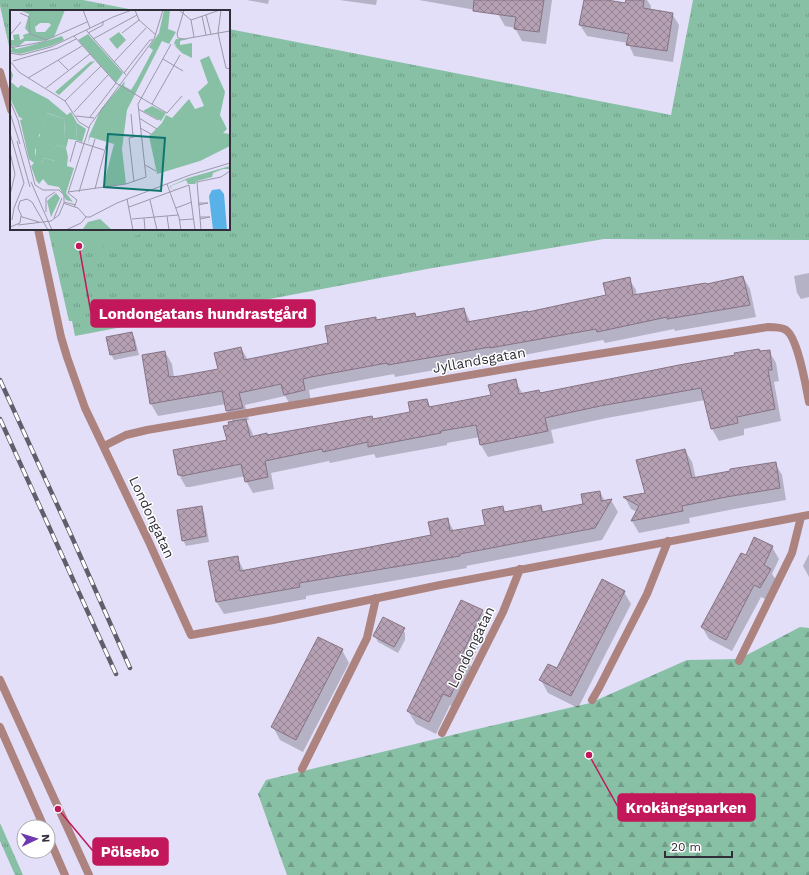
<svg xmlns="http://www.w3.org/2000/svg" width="809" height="875" font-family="'Work Sans',sans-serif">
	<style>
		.grass { fill: url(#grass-tufts) }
		.forest { fill: url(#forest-firs) }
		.park { fill: #88c0a6 }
		.shadow { fill: #0003 }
		.building { fill: url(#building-cross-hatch); stroke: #867384 }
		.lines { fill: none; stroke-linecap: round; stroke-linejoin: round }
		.street { stroke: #ad8380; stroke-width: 8 }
		.rail-casing { stroke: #615e6c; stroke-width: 4.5 }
		.rail { stroke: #fff; stroke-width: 3; stroke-dasharray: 9; stroke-linecap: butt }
		.labels { text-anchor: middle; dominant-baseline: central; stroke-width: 3; stroke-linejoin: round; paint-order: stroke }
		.street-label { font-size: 14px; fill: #302e38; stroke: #fff }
		.inset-road { fill: none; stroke: #9b98ab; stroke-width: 1 }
		.view { fill: #0f766e; fill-opacity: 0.15; stroke: #0f766e; stroke-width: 2 }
		.inset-edge { fill: none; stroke: #302e38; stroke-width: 2 }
		.leader { fill: none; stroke: #c2185b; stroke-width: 1.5 }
		.callout-dot { fill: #c2185b; stroke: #fff; stroke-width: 1.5 }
		.callout { fill: #c2185b; stroke: #c2185b; stroke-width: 1.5 }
		.callout-label { font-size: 15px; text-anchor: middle; font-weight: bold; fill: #fff }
	</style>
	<defs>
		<pattern id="grass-tufts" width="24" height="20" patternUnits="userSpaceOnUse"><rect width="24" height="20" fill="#88c0a6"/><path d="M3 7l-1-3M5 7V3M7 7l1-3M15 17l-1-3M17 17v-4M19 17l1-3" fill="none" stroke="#709c88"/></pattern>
		<pattern id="forest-firs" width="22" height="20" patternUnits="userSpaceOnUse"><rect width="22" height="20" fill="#88c0a6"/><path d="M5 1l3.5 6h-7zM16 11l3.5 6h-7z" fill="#709c88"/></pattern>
		<pattern id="building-cross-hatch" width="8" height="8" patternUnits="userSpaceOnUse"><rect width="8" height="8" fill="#b5a1b3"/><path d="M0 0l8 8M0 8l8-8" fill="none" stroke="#948493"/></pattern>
	</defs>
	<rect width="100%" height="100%" fill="#e3dff8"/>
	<!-- grass -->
	<g class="grass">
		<polygon points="0,0 83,0 139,11 11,11 11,55 0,6"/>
		<polygon points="693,0 809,0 809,240 604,239 427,269 75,336 72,321 69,321 48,229 229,229 229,29 671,115"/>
		<polygon points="0,823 23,875 15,875 0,841"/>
	</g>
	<!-- forest -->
	<polygon class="forest" points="800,627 809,628 809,875 287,875 258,794 266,780 473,730 590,703 687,660 739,659"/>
	<!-- park -->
	<polygon class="park" points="51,229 149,229 150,231 58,261"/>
	<!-- shadow -->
	<g class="shadow">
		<polygon points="247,0 269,0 268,4"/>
		<polygon points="339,0 377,0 376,5"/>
		<polygon points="419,0 552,0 546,44 522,41 515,28 505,26 498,14"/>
		<polygon points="585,0 601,0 626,4 627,0 647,0 651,6 650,11 672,14 679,25 673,62 634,56 628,43 587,36 580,25"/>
		<polygon points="809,273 809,297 801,299 797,293 794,276"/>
		<polygon points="743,277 750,289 756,317 675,331 674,329 605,343 603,340 498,360 498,359 395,377 394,374 318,388 309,390 311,402 291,406 285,396 245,405 249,420 246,420 252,432 254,438 268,436 411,413 427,400 431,408 492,396 515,381 523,394 539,391 540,394 769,351 776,363 779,381 774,382 781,421 744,429 744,435 719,441 712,429 705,400 607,418 551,430 554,443 488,457 481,445 480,437 447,443 447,445 376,458 374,454 330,463 329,461 271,473 274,489 253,493 246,481 245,476 190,487 186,487 179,475 228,441 230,425 233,422 227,411 226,404 158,416 151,404 143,356 165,352 172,364 174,377 219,370 241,348 248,360 329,344 375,318 377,321 415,314 417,318 464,309 471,323 528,313 607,296 629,279 636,290 637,295 707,285"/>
		<polygon points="132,333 135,339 139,355 114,360 111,354"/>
		<polygon points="685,450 692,462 696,479 775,463 782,475 786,500 734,509 689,518 690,523 639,533 632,521 637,512 631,509 625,498 646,494"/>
		<polygon points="600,492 605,501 611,500 618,512 602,540 466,566 467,568 306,596 306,599 224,614 216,601 237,557 244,571 432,535 447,519 454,531 486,525 503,507 506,513 541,506 544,512 584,505"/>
		<polygon points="201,507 204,513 209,542 186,546 183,540"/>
		<polygon points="755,539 772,547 779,559 772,574 777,581 767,600 761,597 732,651 709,639 702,627 746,557"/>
		<polygon points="809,554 809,577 803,566"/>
		<polygon points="624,592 631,604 578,708 548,693 541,680 557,669"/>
		<polygon points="482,611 489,624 470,665 475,674 457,709 450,705 436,734 416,724 408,711"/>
		<polygon points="401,627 405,633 405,640 398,653 378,642 375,636"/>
		<polygon points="342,650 349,663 303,752 280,740 273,727"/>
	</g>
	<!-- building -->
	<g class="building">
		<polygon points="474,0 544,0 539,32 514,29 516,17 473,11"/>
		<polygon points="584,0 607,0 625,3 626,0 644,0 643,8 673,13 667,51 626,45 629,34 579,25"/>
		<polygon points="743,276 750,305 667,319 667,317 597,332 596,329 490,348 490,347 388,365 387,363 311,377 303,379 305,390 284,395 281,384 239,393 243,408 226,411 222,391 150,404 142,355 165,351 169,377 180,376 218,369 214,353 241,347 244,360 328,343 325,326 376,317 376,320 415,313 416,317 464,308 467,322 528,311 528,312 606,295 603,283 630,277 633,295 706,283 707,284"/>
		<polygon points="132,332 136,350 110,355 106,337"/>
		<polygon points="759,349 760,351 770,350 772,370 768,370 775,409 737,417 738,423 711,429 701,388 600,406 545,418 548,431 480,445 476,425 441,431 441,433 368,447 368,442 323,452 322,449 265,461 268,477 245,482 241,464 182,476 182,475 178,475 173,450 227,440 223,426 229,425 228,422 246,419 250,437 267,433 267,435 372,416 373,419 410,412 408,402 427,399 429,407 491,395 488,385 516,379 519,394 539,390 540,393 679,365 735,355 734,353"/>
		<polygon points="685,449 692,478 730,471 730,469 776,462 780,488 726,497 682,506 683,511 631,521 639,506 623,497 645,493 636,460"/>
		<polygon points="600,491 601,501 612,499 595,528 460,554 460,556 299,583 300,587 216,602 208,561 238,556 240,571 365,548 431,535 428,522 448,518 450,531 485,525 482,510 503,506 504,512 541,505 542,512 583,504 581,494"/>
		<polygon points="202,506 206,536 182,541 177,510"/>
		<polygon points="754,537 773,546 764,565 771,569 760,588 754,585 726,640 701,627 741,553 746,555"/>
		<polygon points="602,579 625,591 571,696 539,680 548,664 557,668"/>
		<polygon points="461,600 483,610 461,657 468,660 450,697 443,694 429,722 407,711"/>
		<polygon points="383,617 405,628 394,647 373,636"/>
		<polygon points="318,637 343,649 296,740 271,727"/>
	</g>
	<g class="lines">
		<!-- street -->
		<g class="street">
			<polyline points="0,72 11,110"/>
			<polyline points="38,229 61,337 67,357 85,408 149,542 191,635 273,620 440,585 809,515"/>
			<path d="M104 446 126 435 147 430 529 365 768 327C774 327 781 327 786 330 798 338 806 387 809 402"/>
			<polyline points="739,661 792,553 801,517"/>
			<polyline points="0,680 89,875"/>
			<polyline points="592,700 599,688 647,594 668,541"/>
			<polyline points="0,727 44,827"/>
			<polyline points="442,733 503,612 520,569"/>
			<polyline points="302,769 367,638 376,598"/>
			<polyline points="48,836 65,875"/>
		</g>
		<defs>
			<g id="rail">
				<polyline points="0,380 71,535 130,668"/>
				<polyline points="0,419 116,674"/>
			</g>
		</defs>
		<!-- rail casing -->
		<use href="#rail" class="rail-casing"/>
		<!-- rail -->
		<use href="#rail" class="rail"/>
	</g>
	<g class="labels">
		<!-- street labels -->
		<g class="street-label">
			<text transform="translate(479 360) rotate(-10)">Jyllandsgatan</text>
			<text transform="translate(152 517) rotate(65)">Londongatan</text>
			<text transform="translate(471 647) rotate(-64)">Londongatan</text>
		</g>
	</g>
	<!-- overview -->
	<g transform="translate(10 10)">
		<rect width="220" height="220" fill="#e3dff8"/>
		<path d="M154 0H160L158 19 166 22 159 34 152 31 117 100 112 139 116 174 93 177 104 134 80 127 78 134 79 126 91 99 115 71 114 76 121 80 126 72 143 40 139 37 149 23ZM52 26 54 30 41 36 10 44 0 42 3 37 6 39 19 36ZM166 29H178L170 31V35L182 33V48L172 43 163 34 167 37 164 33ZM67 113 76 119 72 132 66 130ZM220 156V159H213L203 163 202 167 187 171 185 174H178L176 170 161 176 162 180 169 177 163 180H162L160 176 178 168Z" fill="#88c0a6"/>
		<path d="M9 0H55L44 27 32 31H15L9 36 0 37V30H4L3 25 9 24 10 30 14 28 13 25 19 23 15 18 19 4ZM30 13H39L41 15 35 22H26L25 17ZM199 46 215 82 210 105 217 119 213 123 220 124V136L190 151 147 164 139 126 152 113 156 105 162 108 179 89 185 99 194 96 188 82 198 73 190 50ZM0 58 3 65 1 72 8 78 11 75 38 89 57 105 61 102 67 113 66 130 58 129 54 127 55 109 37 103 25 137V144L31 154 34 148 45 151V138L48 135 56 138 58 147 57 156 64 158 56 183 63 192 56 190 49 177 38 175 33 169 29 174 26 170 21 156 24 153 19 149 10 110 13 109 9 107 0 88ZM46 183 50 188 41 207 37 191Z" fill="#88c0a6" fill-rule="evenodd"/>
		<path d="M100 93 112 94 109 108 93 107V100L96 96H100Z" fill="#88c0a6"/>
		<path d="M109 22 116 30 107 39 99 29ZM78 24 113 63 106 73 68 30ZM85 51 49 85 45 82 80 52ZM142 96 156 103 151 111 133 101ZM36 103 55 109 54 127 58 128V131L56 138 48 135 45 138V151L34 148 31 154 25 152 26 140 22 132 30 126 29 118 33 114ZM90 209 102 220H72L78 212Z" fill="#88c0a6"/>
		<path d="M210 179 214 184 217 220H203L199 186 202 180Z" fill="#58b2e7"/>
		<path class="inset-road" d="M73 0 80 18M125 0 129 10 146 25M169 0 181 10 210 0M174 0 167 24 168 28 174 29 220 21M211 0 208 23 216 58 220 59M10 3 19 7 20 24 37 30M196 5 201 24M192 6 196 25M181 10 184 27M76 20 116 65M78 23 93 15V11M112 23 129 10M0 25 11 12M64 26 106 73 157 103 172 86M83 29 127 5M0 38 32 32 77 12M0 43 11 45 41 37 103 7 122 0M153 49 173 61M48 50 58 60M0 51 9 62 55 91 69 112 79 118M3 51 48 38 66 29M104 52 136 18M114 63 140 30H143M18 68 72 36M36 78 80 44M0 91 8 110 25 175 33 180H49L54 185V192M55 91 91 56M142 94 170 45M128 99 148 110M64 102 98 65M0 103 10 134M121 104 123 126M66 106 84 108M80 107 106 73M129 108 147 119M130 118 141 124M0 123 14 173 4 198 2 210M7 131 20 177M0 142 5 164 0 185M60 152 66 131 94 140M135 155 146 161M21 172 42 220M124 172 119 128 131 125M157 174 169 207 171 220M85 179 97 132M58 182 116 174 136 167 128 94 161 34M69 182 85 129M117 189 123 220M140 190 147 220M54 192 66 195M53 193 68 198 76 207H80L107 193 180 165 220 153M188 193H198L188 195M64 197 67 190 58 183 80 115 144 29 153 0M119 197 179 175 185 220M166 198 182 192M36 202V188L45 182M157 206 159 220M190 207H200L190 209M44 208 52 188M134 208 135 220M122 209 168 205M169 210 183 209M29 212 12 207 8 198 10 191 17 189 22 192 38 220M8 215 41 211 49 205 54 193M0 217 10 213 11 206M56 220 71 213 76 207M191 220 187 172 211 167 220 161"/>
		<path class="view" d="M98 124 155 128 151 181 94 177Z"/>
		<rect width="220" height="220" class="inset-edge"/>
	</g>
	<!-- callouts -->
	<path class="leader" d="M79 246L91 313M589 755L618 807M58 809L93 851"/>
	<g class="callout-dot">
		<circle cx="79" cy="246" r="4"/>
		<circle cx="589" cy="755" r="4"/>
		<circle cx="58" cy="809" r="4"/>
	</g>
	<g class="callout">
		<rect x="91" y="300" width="224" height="27" rx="4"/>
		<rect x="618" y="794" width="137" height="27" rx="4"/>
		<rect x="93" y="838" width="75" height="27" rx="4"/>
	</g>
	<g class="callout-label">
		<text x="203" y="319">Londongatans hundrastgård</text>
		<text x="686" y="813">Krokängsparken</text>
		<text x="130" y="857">Pölsebo</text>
	</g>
	<!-- north arrow -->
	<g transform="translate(36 839) rotate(86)"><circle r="19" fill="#ffffff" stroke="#acabaf"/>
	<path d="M0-3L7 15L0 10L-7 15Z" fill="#6e38ae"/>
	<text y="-6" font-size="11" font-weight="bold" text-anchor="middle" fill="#302e38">N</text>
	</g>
	<!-- scale -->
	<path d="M665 851v6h67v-6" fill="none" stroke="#302e38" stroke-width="2"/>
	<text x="671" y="851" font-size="12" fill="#302e38" stroke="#ffffff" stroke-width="3" paint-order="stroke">20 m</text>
</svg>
